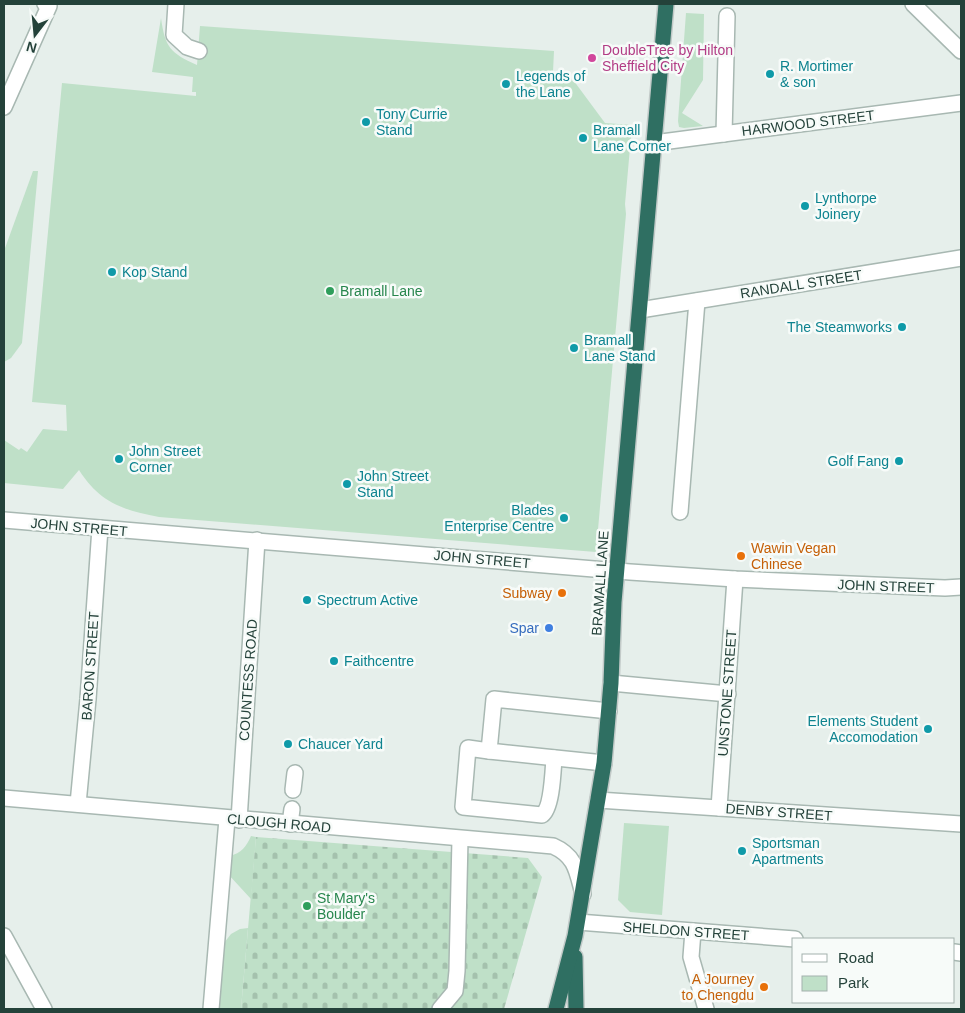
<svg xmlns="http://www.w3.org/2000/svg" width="965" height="1013" font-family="Arial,sans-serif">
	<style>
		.green { fill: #bfe0c8 }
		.cemetery { fill: url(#cemetery-stones) }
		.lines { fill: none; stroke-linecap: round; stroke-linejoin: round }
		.minor-casing { stroke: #a8b8b2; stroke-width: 18 }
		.highway-casing { stroke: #c2cac8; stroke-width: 18 }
		.minor { stroke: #fff; stroke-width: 15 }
		.highway { stroke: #2f6f62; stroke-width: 15 }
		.hotel-dot { fill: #d1479c; stroke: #f7fbf9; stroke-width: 2 }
		.culture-dot { fill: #0f9aa8; stroke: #f7fbf9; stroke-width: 2 }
		.leisure-dot { fill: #2e9e5b; stroke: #f7fbf9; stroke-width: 2 }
		.food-dot { fill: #e8710a; stroke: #f7fbf9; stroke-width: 2 }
		.shop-dot { fill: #3f7fe0; stroke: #f7fbf9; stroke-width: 2 }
		.labels { text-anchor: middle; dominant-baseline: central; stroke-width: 5; stroke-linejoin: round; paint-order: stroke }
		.hotel-label { font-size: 14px; fill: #b23c85; stroke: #f7fbf9; text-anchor: start }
		.culture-label { font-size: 14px; fill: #0d838f; stroke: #f7fbf9; text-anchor: start }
		.street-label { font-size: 14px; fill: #24423a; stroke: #f7fbf9 }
		.leisure-label { font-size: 14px; fill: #27864d; stroke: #f7fbf9; text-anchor: start }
		.food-label { font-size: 14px; fill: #c56008; stroke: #f7fbf9; text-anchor: end }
		.shop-label { font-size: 14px; fill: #366cbe; stroke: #f7fbf9; text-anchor: end }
	</style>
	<defs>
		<pattern id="cemetery-stones" width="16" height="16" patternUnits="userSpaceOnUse" patternTransform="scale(1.25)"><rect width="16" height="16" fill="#bfe0c8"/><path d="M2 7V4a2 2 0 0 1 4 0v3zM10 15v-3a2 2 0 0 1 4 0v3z" fill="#a4c1ad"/></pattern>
	</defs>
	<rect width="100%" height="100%" fill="#e6efeb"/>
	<!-- green -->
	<g class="green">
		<polygon points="686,13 704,14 703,80 682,113 703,126 684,128 679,127 678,121"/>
		<path d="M161 18C165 47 170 53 197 65L200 26 554 51 553 72 568 73 605 123 632 125 625 204 626 214 596 552 159 517C123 510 100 503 79 470L63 489 4 483V440L19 450 21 448 27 452 43 429 67 431 66 405 32 402 62 83 196 96V92H192L193 77 152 72Z"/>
		<polygon points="33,171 38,171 22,343 11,358 4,362 4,251"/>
		<polygon points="624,823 669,826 662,915 630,912 618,900"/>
		<path d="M251 836 256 837 251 899 228 874 229 856C242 853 246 847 251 836Z"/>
		<polygon points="248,928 241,1009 215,1009 224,943 231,934 240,929"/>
	</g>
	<!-- cemetery -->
	<polygon class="cemetery" points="256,837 528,858 542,877 504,1009 241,1009"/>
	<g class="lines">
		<defs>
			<g id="minor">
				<polyline points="176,4 174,35 187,47 199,51"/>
				<polyline points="913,4 961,51"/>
				<polyline points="4,107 49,6 45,4"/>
				<polyline points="724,134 727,16"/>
				<polyline points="654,143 961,103"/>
				<polyline points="640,310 961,258"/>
				<polyline points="680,512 697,301"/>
				<polyline points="4,520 630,572 735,579 945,588 961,587"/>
				<polyline points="611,683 728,694"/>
				<path d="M489 751 468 748 463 807 542 815C552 808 553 771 554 758"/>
				<polyline points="604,763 489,751 494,699 609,711"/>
				<polyline points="293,790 295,773"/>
				<path d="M4 798 553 846C576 856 577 872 583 894"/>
				<polyline points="598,800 961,824"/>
				<polyline points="78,804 88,699 100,528"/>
				<polyline points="719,808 735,579"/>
				<polyline points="239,820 257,540"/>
				<polyline points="290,824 292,809"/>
				<polyline points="578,922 795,939"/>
				<polyline points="693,931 691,957 706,1009"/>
				<polyline points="4,936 44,1009"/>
				<polyline points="954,952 961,953"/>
				<polyline points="211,1009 227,819"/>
				<polyline points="440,1009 455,991 457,971 460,839"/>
			</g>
			<g id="highway">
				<polyline points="575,957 576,1009"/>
				<polyline points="556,1009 575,936 604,763 611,683 614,602 666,4"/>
			</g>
		</defs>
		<!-- minor casing -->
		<use href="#minor" class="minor-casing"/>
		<!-- highway casing -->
		<use href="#highway" class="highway-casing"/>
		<!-- minor -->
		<use href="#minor" class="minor"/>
		<!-- highway -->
		<use href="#highway" class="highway"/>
	</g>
	<!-- markers -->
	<circle class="hotel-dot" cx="592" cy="58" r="5"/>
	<g class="culture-dot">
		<circle cx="770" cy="74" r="5"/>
		<circle cx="506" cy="84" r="5"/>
		<circle cx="366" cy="122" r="5"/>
		<circle cx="583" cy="138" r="5"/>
		<circle cx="805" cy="206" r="5"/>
		<circle cx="112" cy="272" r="5"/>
		<circle cx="902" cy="327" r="5"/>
		<circle cx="574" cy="348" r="5"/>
		<circle cx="119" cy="459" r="5"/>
		<circle cx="899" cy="461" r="5"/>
		<circle cx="347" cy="484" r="5"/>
		<circle cx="564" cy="518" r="5"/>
		<circle cx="307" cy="600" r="5"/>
		<circle cx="334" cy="661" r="5"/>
		<circle cx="928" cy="729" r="5"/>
		<circle cx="288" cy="744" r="5"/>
		<circle cx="742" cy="851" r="5"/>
	</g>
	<g class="leisure-dot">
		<circle cx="330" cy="291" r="5"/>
		<circle cx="307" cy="906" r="5"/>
	</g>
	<g class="food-dot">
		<circle cx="741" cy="556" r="5"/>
		<circle cx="562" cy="593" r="5"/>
		<circle cx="764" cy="987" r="5"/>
	</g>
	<circle class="shop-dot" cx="549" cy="628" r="5"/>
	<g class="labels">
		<!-- hotel labels -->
		<g class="hotel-label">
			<text x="602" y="50">DoubleTree by Hilton<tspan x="602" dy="16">Sheffield City</tspan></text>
		</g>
		<!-- culture labels -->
		<g class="culture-label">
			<text x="780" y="66">R. Mortimer<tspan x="780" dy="16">&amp; son</tspan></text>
			<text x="516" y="76">Legends of<tspan x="516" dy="16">the Lane</tspan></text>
			<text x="376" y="114">Tony Currie<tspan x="376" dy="16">Stand</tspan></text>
			<text x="593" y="130">Bramall<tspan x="593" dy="16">Lane Corner</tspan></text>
			<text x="815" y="198">Lynthorpe<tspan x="815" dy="16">Joinery</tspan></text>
			<text x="122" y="272">Kop Stand</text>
			<text x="892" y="327" text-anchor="end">The Steamworks</text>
			<text x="584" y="340">Bramall<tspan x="584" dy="16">Lane Stand</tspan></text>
			<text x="129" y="451">John Street<tspan x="129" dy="16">Corner</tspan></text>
			<text x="889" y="461" text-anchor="end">Golf Fang</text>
			<text x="357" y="476">John Street<tspan x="357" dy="16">Stand</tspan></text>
			<text x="554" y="510" text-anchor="end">Blades<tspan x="554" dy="16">Enterprise Centre</tspan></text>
			<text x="317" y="600">Spectrum Active</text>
			<text x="344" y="661">Faithcentre</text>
			<text x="918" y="721" text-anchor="end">Elements Student<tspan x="918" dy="16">Accomodation</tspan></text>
			<text x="298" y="744">Chaucer Yard</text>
			<text x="752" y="843">Sportsman<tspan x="752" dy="16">Apartments</tspan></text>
		</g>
		<!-- street labels -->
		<g class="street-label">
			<text transform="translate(808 123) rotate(-7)">HARWOOD STREET</text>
			<text transform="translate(801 284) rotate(-9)">RANDALL STREET</text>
			<text transform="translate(79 527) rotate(5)">JOHN STREET</text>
			<text transform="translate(482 559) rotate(5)">JOHN STREET</text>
			<text transform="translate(600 583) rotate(-86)">BRAMALL LANE</text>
			<text transform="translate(886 586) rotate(2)">JOHN STREET</text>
			<text transform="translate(90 666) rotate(-86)">BARON STREET</text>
			<text transform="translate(248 680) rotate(-86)">COUNTESS ROAD</text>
			<text transform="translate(727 693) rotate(-86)">UNSTONE STREET</text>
			<text transform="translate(779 812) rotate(4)">DENBY STREET</text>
			<text transform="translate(279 823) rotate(5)">CLOUGH ROAD</text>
			<text transform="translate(686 931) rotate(4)">SHELDON STREET</text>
		</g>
		<!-- leisure labels -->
		<g class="leisure-label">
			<text x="340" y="291">Bramall Lane</text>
			<text x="317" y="898">St Mary's<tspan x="317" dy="16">Boulder</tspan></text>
		</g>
		<!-- food labels -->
		<g class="food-label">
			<text x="751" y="548" text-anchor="start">Wawin Vegan<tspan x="751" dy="16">Chinese</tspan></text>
			<text x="552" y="593">Subway</text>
			<text x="754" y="979">A Journey<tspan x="754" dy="16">to Chengdu</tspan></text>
		</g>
		<!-- shop labels -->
		<g class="shop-label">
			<text x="539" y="628">Spar</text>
		</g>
	</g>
	<!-- border -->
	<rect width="965" height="1013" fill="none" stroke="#24423a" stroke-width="10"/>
	<!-- legend -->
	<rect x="792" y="938" width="162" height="65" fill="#f7fbf9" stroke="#a3b1ad"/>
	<rect x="802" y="954" width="25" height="8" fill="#ffffff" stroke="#a3b1ad"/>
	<text x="838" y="963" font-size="15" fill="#24423a">Road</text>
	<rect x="802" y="976" width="25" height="15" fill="#bfe0c8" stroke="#a3b1ad"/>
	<text x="838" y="988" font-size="15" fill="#24423a">Park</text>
	<!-- north arrow -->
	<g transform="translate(35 35) rotate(196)" stroke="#f7fbf9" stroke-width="4" paint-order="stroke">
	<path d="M0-4L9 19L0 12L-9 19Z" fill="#24423a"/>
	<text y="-8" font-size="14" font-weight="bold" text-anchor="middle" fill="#24423a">N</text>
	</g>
</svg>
